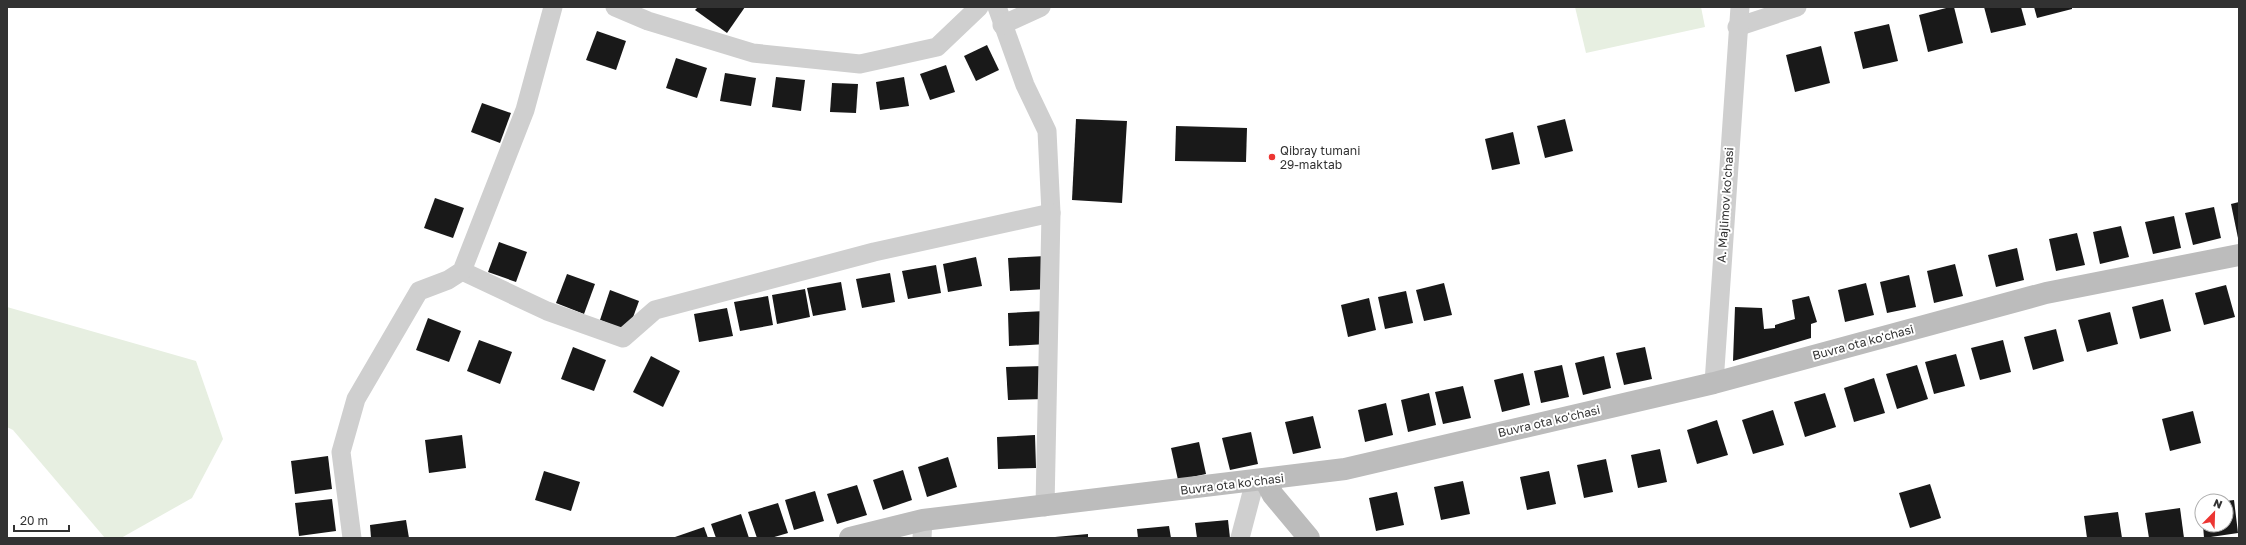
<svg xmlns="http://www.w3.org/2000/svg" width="2246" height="545" font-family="'Golos Text',sans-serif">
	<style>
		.green { fill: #e7efe1 }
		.building { fill: #191919 }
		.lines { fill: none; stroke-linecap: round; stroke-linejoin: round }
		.minor { stroke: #cfcfcf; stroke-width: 19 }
		.secondary { stroke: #bcbcbc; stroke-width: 22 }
		.poi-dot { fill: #ec3532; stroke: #fff; stroke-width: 1.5 }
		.labels { text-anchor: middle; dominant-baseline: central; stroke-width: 4; stroke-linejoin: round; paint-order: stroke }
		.poi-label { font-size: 12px; fill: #323232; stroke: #fff; text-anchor: start }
		.street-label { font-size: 12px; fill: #323232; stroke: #fff }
	</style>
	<rect width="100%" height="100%" fill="#fff"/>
	<!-- green -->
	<g class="green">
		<polygon points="1575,7 1701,7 1705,27 1586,53"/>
		<polygon points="7,307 196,361 223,439 192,498 121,538 105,538 13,430 7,427"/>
	</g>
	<!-- building -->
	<g class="building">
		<polygon points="698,7 745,7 727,33 695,10"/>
		<polygon points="1950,7 1954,7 1963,43 1928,52 1919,15"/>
		<polygon points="1984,7 2021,7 2026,25 1991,33"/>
		<polygon points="2034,7 2072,7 2072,9 2037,18"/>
		<polygon points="1889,24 1898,61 1863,69 1854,32"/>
		<polygon points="597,31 626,41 616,70 586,60"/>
		<polygon points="987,45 999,70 976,81 964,56"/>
		<polygon points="1821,46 1830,83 1795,92 1786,55"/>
		<polygon points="676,58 707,68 697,98 666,88"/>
		<polygon points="946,65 955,92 930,100 920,74"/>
		<polygon points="725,73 756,78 751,106 720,101"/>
		<polygon points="776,77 805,80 801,111 772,107"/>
		<polygon points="904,77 909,106 880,110 876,82"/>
		<polygon points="832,83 858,84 856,113 830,112"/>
		<polygon points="482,103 511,113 500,143 471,132"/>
		<polygon points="1076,119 1127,121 1122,203 1072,200"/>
		<polygon points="1565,119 1573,151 1545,158 1537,126"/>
		<polygon points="1176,126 1247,128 1246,162 1175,161"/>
		<polygon points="1513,132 1520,164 1492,170 1485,139"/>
		<polygon points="435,198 464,208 453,238 424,228"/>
		<polygon points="2239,202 2239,238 2238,238 2231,204"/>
		<polygon points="2214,207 2221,238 2193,245 2185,213"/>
		<polygon points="2174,216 2181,248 2153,254 2145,222"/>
		<polygon points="2121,226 2129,257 2100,264 2093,232"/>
		<polygon points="2077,233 2085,265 2056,271 2049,239"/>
		<polygon points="499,242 527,252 516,282 488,272"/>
		<polygon points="2017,248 2024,280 1996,287 1988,255"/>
		<polygon points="1046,256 1047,289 1010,291 1008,258"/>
		<polygon points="976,257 982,286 948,292 943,264"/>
		<polygon points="1955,264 1963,296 1934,303 1927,271"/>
		<polygon points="936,265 941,293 908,299 902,271"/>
		<polygon points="890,273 895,302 862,308 856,279"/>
		<polygon points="567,274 595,284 584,314 556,303"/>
		<polygon points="1909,275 1916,307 1887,313 1880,282"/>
		<polygon points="841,282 846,310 813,316 807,288"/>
		<polygon points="1444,283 1452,315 1424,321 1416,290"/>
		<polygon points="1866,283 1874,315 1845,322 1838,290"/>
		<polygon points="2226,285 2235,317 2204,325 2195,293"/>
		<polygon points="805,289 810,317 777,324 772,295"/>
		<polygon points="610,290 639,301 628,331 600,320"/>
		<polygon points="1406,291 1413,323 1385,329 1378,297"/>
		<polygon points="768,296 773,325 740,331 734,302"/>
		<polygon points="1809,296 1817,322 1811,324 1811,338 1733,361 1735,307 1762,308 1764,329 1775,328 1775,325 1795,319 1792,300"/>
		<polygon points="1369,298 1376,330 1348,337 1341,305"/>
		<polygon points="2163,299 2171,331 2140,339 2132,307"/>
		<polygon points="727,308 733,336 699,342 694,314"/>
		<polygon points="1045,311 1047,344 1009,346 1008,313"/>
		<polygon points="2110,312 2118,344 2087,352 2078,320"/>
		<polygon points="428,318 461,331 449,362 416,350"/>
		<polygon points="2056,329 2064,361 2033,370 2024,337"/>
		<polygon points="479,340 512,352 500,384 467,371"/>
		<polygon points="2003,340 2011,372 1980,380 1971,348"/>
		<polygon points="573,347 606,360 594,391 561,379"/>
		<polygon points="1645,347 1652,379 1624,385 1616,353"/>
		<polygon points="1956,354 1965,386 1934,394 1925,362"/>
		<polygon points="651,356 680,371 663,407 633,392"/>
		<polygon points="1604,356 1611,388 1583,395 1575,363"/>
		<polygon points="1562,365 1569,397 1541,403 1534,371"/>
		<polygon points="1917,365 1928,399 1897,409 1886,374"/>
		<polygon points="1044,366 1045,399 1008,400 1006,367"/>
		<polygon points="1523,373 1530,405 1502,412 1494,380"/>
		<polygon points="1874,378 1885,413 1854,422 1844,388"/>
		<polygon points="1463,386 1471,418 1443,424 1435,392"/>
		<polygon points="1429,393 1436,425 1408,432 1401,400"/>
		<polygon points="1825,393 1836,427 1805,437 1794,402"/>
		<polygon points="1386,403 1393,435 1365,442 1358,410"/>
		<polygon points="1773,410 1784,445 1753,454 1742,420"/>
		<polygon points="2193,411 2201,443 2170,451 2162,419"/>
		<polygon points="1313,416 1321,448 1293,454 1285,422"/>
		<polygon points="1717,420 1728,455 1697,464 1687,430"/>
		<polygon points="1251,432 1258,464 1230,470 1222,438"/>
		<polygon points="462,435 466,468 429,473 425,440"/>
		<polygon points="1035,435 1036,468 998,469 997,437"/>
		<polygon points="1199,442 1206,474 1178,480 1171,448"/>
		<polygon points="1660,449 1667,482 1638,488 1631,455"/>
		<polygon points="328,456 332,489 295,494 291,461"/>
		<polygon points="948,457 957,487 927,497 918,467"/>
		<polygon points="1606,459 1613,492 1584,498 1577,465"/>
		<polygon points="903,470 912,500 883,510 873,480"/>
		<polygon points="544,471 580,482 571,511 535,500"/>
		<polygon points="1549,471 1556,504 1527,510 1520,477"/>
		<polygon points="1463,481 1470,514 1441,520 1434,487"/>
		<polygon points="1930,484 1941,518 1910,528 1899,493"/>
		<polygon points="857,485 867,515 837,524 827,494"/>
		<polygon points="815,491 824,521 794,530 785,500"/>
		<polygon points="1397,492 1404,525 1376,531 1369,498"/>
		<polygon points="332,499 336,531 299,536 295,503"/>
		<polygon points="2234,500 2238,533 2204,538 2203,525 2226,525 2226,501"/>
		<polygon points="778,503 788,533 771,538 757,538 748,512"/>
		<polygon points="2180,508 2184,538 2149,538 2145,513"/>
		<polygon points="2118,512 2122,538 2087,538 2084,516"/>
		<polygon points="741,514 749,538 716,538 711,524"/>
		<polygon points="406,520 409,538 371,538 370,525"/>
		<polygon points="1228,520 1230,538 1197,538 1195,523"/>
		<polygon points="1169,526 1171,538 1138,538 1137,529"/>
		<polygon points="704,527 708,538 675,538 675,537"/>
		<polygon points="1088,534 1088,538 1055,538 1055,537"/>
	</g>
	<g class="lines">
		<!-- minor -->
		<g class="minor">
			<polyline points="615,7 648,21 753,53 860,64 937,47 979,7"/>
			<polyline points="997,7 1025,85 1047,131 1051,213 1045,507"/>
			<polyline points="1002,25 1041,7"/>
			<polyline points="1737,27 1797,7"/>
			<polyline points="462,271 547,311 623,338 655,310 874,252 1051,213"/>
			<polyline points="1714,383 1740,7"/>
			<polyline points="352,538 341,452 356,399 419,291 448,280 462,271 525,110 553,7"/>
			<polyline points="922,538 923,520"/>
			<polyline points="1240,538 1255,481"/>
		</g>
		<!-- secondary -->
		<g class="secondary">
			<polyline points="1265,480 1273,495 1309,538"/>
			<polyline points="850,538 923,520 1345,469 1714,383 2046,293 2239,255"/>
		</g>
	</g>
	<!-- markers -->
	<circle class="poi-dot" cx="1272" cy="157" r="4"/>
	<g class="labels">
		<!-- poi labels -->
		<g class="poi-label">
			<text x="1280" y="150">Qibray tumani<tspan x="1280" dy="14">29-maktab</tspan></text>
		</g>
		<!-- street labels -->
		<g class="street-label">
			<text transform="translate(1725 205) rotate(-86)">A. Majlimov ko'chasi</text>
			<text transform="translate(1863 342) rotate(-15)">Buvra ota ko'chasi</text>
			<text transform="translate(1549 421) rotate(-13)">Buvra ota ko'chasi</text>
			<text transform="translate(1232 484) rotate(-7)">Buvra ota ko'chasi</text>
		</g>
	</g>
	<!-- border -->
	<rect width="2246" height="545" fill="none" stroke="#323232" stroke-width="16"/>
	<!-- north arrow -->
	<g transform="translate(2214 513) rotate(23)"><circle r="19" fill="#ffffff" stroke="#adadad"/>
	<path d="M0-3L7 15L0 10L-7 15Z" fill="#ec3532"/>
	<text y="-6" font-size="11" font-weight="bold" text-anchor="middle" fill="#323232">N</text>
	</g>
	<!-- scale -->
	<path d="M14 525v6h55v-6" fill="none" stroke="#323232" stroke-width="2"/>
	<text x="20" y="525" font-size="12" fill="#323232" stroke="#ffffff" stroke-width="3" paint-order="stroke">20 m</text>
</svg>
